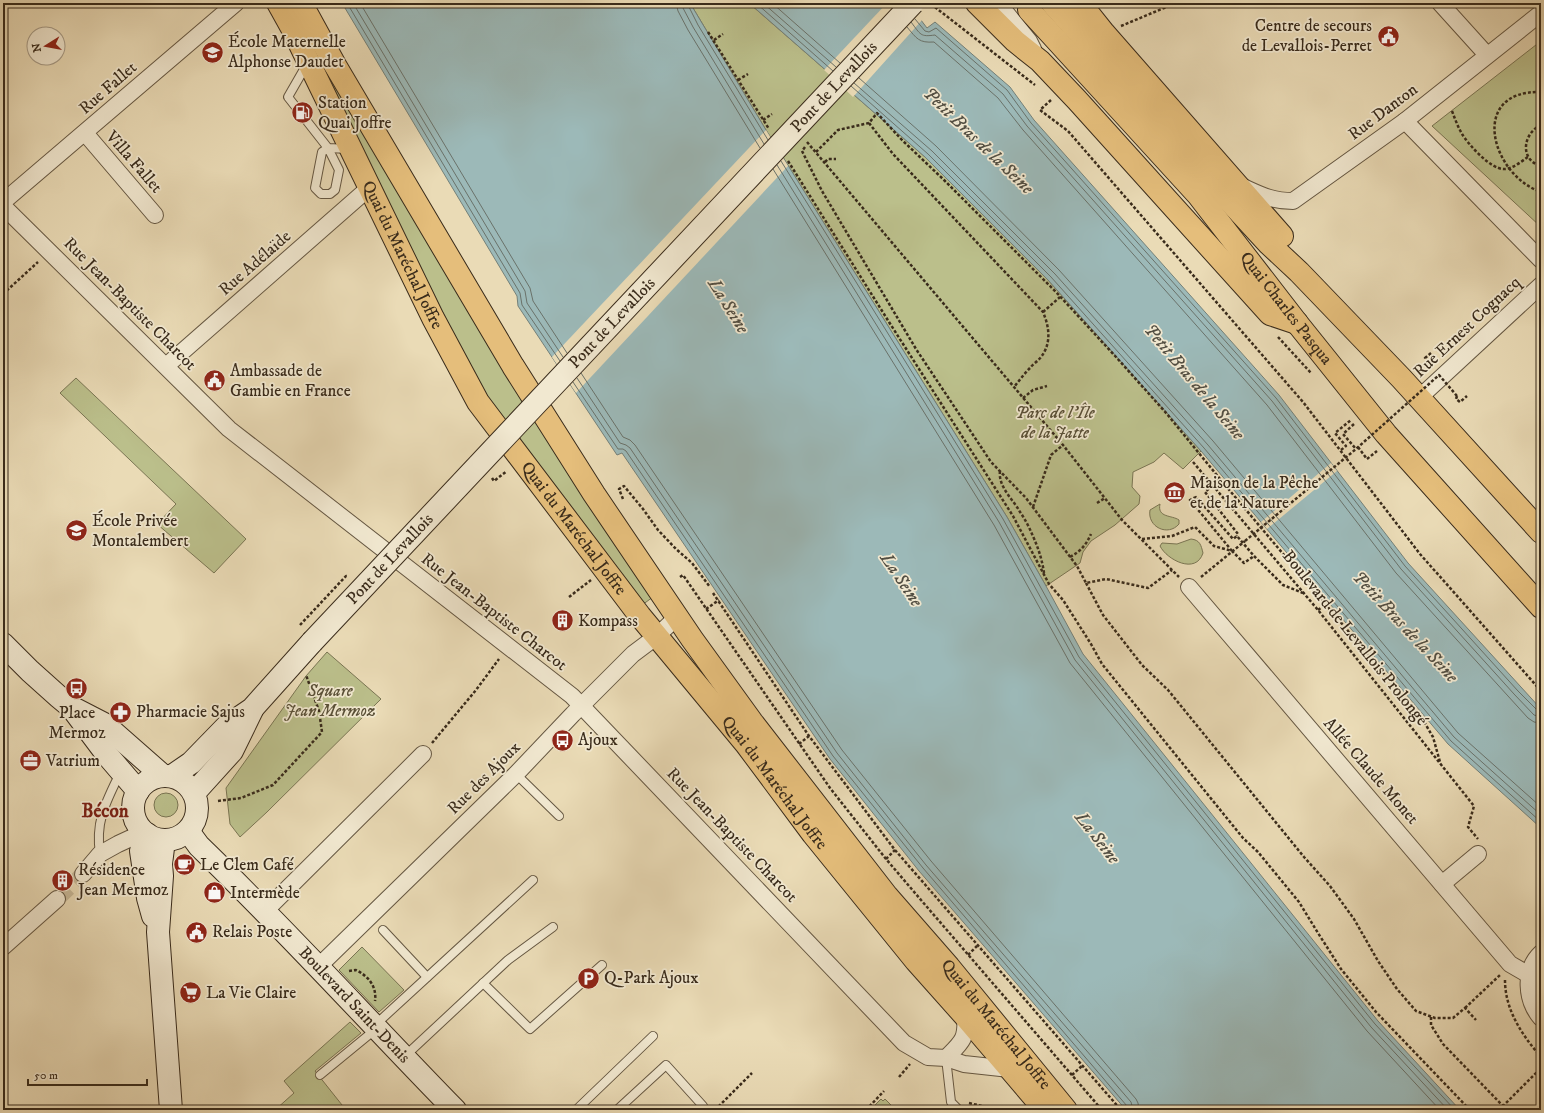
<svg xmlns="http://www.w3.org/2000/svg" width="1544" height="1113" font-family="'IM FELL DW Pica',serif">
	<style>
		.green { fill: #bbbf8b; stroke: #7a7553 }
		.water { fill: #9cb9b8; stroke: #748079 }
		.pier { fill: #eadbb6 }
		.lines { fill: none; stroke-linecap: round; stroke-linejoin: round }
		.shore { stroke: #6a726a; stroke-width: 1 }
		.street-tunnel { stroke: #c7b897; stroke-width: 16; stroke-dasharray: 16 8; stroke-linecap: butt }
		.lane-casing { stroke: #655742; stroke-width: 10 }
		.street-casing { stroke: #655742; stroke-width: 18 }
		.secondary-casing { stroke: #392b1b; stroke-width: 24 }
		.primary-casing { stroke: #392b1b; stroke-width: 24 }
		.path { stroke: #392b1b; stroke-width: 2.5; stroke-dasharray: 3 2; stroke-linecap: butt }
		.lane { stroke: #f1e8d0; stroke-width: 8 }
		.street { stroke: #f1e8d0; stroke-width: 16 }
		.secondary { stroke: #f1e8d0; stroke-width: 22 }
		.primary { stroke: #e5be7b; stroke-width: 22 }
		.secondary-bridge-casing { stroke: #392b1b; stroke-width: 24; stroke-linecap: butt }
		.path-bridge { stroke: #392b1b; stroke-width: 2.5; stroke-dasharray: 3 2; stroke-linecap: butt }
		.secondary-bridge { stroke: #f1e8d0; stroke-width: 22 }
		.labels { text-anchor: middle; dominant-baseline: central; stroke-width: 3.5; stroke-linejoin: round; paint-order: stroke }
		.poi-label { font-size: 17px; fill: #392b1b; stroke: #f1e8d0; text-anchor: start }
		.street-label { font-size: 17px; fill: #392b1b; stroke: #f1e8d0 }
		.park-label { font-size: 17px; font-style: italic; fill: #5a5037; stroke: #f1e8d0 }
		.water-label { font-size: 18px; font-style: italic; fill: #524e42; stroke: #f1e8d0 }
		.quarter-label { font-size: 19px; font-weight: bold; fill: #7a1f14; stroke: #f1e8d0 }
	</style>
	<rect width="100%" height="100%" fill="#eadbb6"/>
	<filter id="stains"><feTurbulence type="fractalNoise" baseFrequency=".005" numOctaves="4"/><feColorMatrix values="0 0 0 0 .2 0 0 0 0 .09 0 0 0 0 .02 0 0 0 .5 -.17"/></filter>
	<radialGradient id="worn" r=".72"><stop offset=".6" stop-color="#630" stop-opacity="0"/><stop offset="1" stop-color="#630" stop-opacity=".3"/></radialGradient>
	<!-- green -->
	<g class="green">
		<polygon points="690,3 750,4 925,157 1048,280 1201,451 1183,469 1164,453 1154,462 1133,472 1132,487 1140,496 1139,504 1115,525 1091,541 1083,552 1080,563 1046,586 1007,517 766,130"/>
		<polygon points="1541,41 1541,227 1432,126"/>
		<polygon points="318,55 653,597 642,605 485,397 313,59"/>
		<polygon points="76,378 246,539 214,573 157,524 176,504 60,393"/>
		<path d="M1160 504C1157 518 1172 515 1179 520V524C1168 537 1147 527 1150 510Z"/>
		<path d="M1191 539C1200 540 1201 545 1203 553 1196 575 1167 560 1160 546L1162 543 1177 544Z"/>
		<polygon points="327,652 381,699 267,812 240,837 230,824 226,788 306,676"/>
		<circle cx="166" cy="805" r="12"/>
		<polygon points="362,947 404,990 379,1012 339,970"/>
		<polygon points="350,1022 361,1033 315,1071 346,1110 275,1110 294,1093 284,1081"/>
		<polygon points="881,1099 883,1101 885,1099 896,1110 870,1110"/>
	</g>
	<!-- water -->
	<g class="water">
		<polygon points="342,3 690,3 766,130 1007,517 1046,586 1083,654 1378,1021 1460,1110 1126,1110 919,871 830,759 622,453 617,455 518,306 517,296"/>
		<polygon points="749,3 908,3 927,28 935,22 1010,87 1034,120 1279,395 1408,563 1541,709 1541,828 1448,744 1201,451 1048,280 925,157"/>
	</g>
	<!-- pier -->
	<g class="pier">
		<polygon points="887,3 911,3 923,19 853,97 824,70"/>
		<polygon points="766,130 788,166 576,393 552,357"/>
		<polygon points="1331,463 1337,471 1267,529 1261,522"/>
	</g>
	<g class="lines">
		<!-- shore -->
		<g class="shore">
			<polyline points="347,3 520,293 522,305 560,361"/>
			<polyline points="353,3 525,291 527,303 563,357"/>
			<polyline points="360,3 530,288 533,301 567,353"/>
			<polyline points="676,3 678,11 688,30 760,148"/>
			<polyline points="682,3 683,8 693,27 764,144"/>
			<polyline points="687,3 698,25 768,140"/>
			<polyline points="756,3 833,71"/>
			<polyline points="763,3 836,67"/>
			<polyline points="772,3 840,63"/>
			<polyline points="915,19 925,31 929,32 936,28 1007,90 1031,123 1276,398 1405,566 1518,691 1537,710 1541,711"/>
			<path d="M911 22C921 35 920 37 935 35L1003 94 1027 126 1272 401 1401 569 1514 694 1534 715 1541 717"/>
			<path d="M907 27C917 39 919 43 934 42L998 98 1023 130 1267 405 1396 573 1528 718 1534 722 1541 723"/>
			<polyline points="859,78 936,146 1059,270 1213,441 1458,733 1541,807"/>
			<polyline points="854,83 932,151 1055,274 1208,445 1454,737 1541,815"/>
			<polyline points="851,86 928,154 1051,277 1204,448 1451,741 1541,822"/>
			<polyline points="781,161 1003,519 1079,657 1375,1024 1455,1110"/>
			<polyline points="777,165 999,522 1075,660 1371,1027 1448,1110"/>
			<polyline points="773,169 994,525 1070,663 1367,1031 1440,1110"/>
			<polyline points="581,373 623,437 630,440 635,445 842,750 931,861 1136,1099 1138,1103 1139,1110"/>
			<polyline points="577,378 620,443 626,445 630,448 837,753 926,865 1131,1102 1133,1110"/>
			<polyline points="573,382 618,449 623,449 626,451 833,756 923,868 1127,1106 1128,1110"/>
		</g>
		<!-- street-tunnel -->
		<polyline class="street-tunnel" points="57,899 83,874"/>
		<defs>
			<g id="lane">
				<polyline points="307,64 288,97 328,148 349,149"/>
				<polygon points="328,148 339,170 335,190 330,194 321,194 315,188 322,152"/>
				<polyline points="516,774 559,816"/>
				<path d="M100 854C95 821 106 802 120 773"/>
				<polyline points="383,930 427,977"/>
				<polyline points="483,983 530,1029 602,965"/>
				<polyline points="374,1026 533,880"/>
				<polyline points="404,1057 508,960 553,927"/>
				<polyline points="946,1058 951,1102 959,1110"/>
				<polyline points="320,1075 376,1029"/>
				<polyline points="576,1110 653,1036"/>
				<polyline points="617,1110 666,1065 703,1106"/>
			</g>
			<g id="street">
				<polyline points="998,3 1029,41 1033,49"/>
				<polyline points="1440,3 1487,55"/>
				<polyline points="1405,121 1541,260"/>
				<polyline points="85,133 155,215"/>
				<path d="M1241 186C1261 195 1271 201 1293 201L1405 121 1541 13"/>
				<polyline points="3,202 236,3"/>
				<polyline points="3,206 229,429 572,696 904,1043 928,1057 946,1058 964,1064 1010,1069"/>
				<polyline points="166,366 370,187"/>
				<polyline points="1419,398 1541,285"/>
				<polyline points="1189,587 1510,964 1529,975"/>
				<polyline points="83,874 100,854 118,844 144,832"/>
				<polyline points="1442,884 1478,854"/>
				<polyline points="264,912 423,754"/>
				<polyline points="3,947 57,899"/>
				<path d="M1541 953C1523 970 1526 1001 1541 1018"/>
				<polyline points="318,967 516,774 573,714 633,654 657,636 677,617"/>
				<path d="M946 1058C962 1042 967 1039 965 1016"/>
			</g>
			<g id="secondary">
				<polyline points="3,644 30,671 59,697 71,707 104,724 162,775"/>
				<polyline points="75,712 108,756 138,791"/>
				<circle cx="165" cy="808" r="32"/>
				<polyline points="172,776 191,763 227,726 252,709 312,642"/>
				<polyline points="194,793 232,751 252,710"/>
				<path id="s1" d="M188 831 199 846C287 931 369 1022 455 1110"/>
				<polyline points="147,834 141,851 148,898 153,916"/>
				<polyline points="164,840 161,864 162,876 158,932 171,1110"/>
			</g>
			<g id="primary">
				<path id="s2" d="M278 3 293 30 433 318 478 402 640 616 746 744 813 834 916 961 965 1016 1045 1110"/>
				<path id="s3" d="M301 3 335 65 513 366 594 494 692 639 752 722 887 896 949 967 1066 1110"/>
				<polyline points="977,3 1015,41 1040,61 1077,100 1270,314 1297,323"/>
				<polyline points="1052,3 1210,180 1269,244 1299,272 1401,378 1541,532"/>
				<polyline points="1080,3 1104,33 1282,236"/>
				<path id="s4" d="M1029 10 1198 195 1297 323 1386 434 1541 607"/>
			</g>
		</defs>
		<!-- lane casing -->
		<use href="#lane" class="lane-casing"/>
		<!-- street casing -->
		<use href="#street" class="street-casing"/>
		<!-- secondary casing -->
		<use href="#secondary" class="secondary-casing"/>
		<!-- primary casing -->
		<use href="#primary" class="primary-casing"/>
		<!-- path -->
		<g class="path">
			<polyline points="724,3 727,7"/>
			<polyline points="931,4 1035,85"/>
			<polyline points="1121,26 1176,3"/>
			<polyline points="708,32 769,129"/>
			<polyline points="714,40 723,34"/>
			<polyline points="1537,44 1541,49"/>
			<polyline points="738,80 748,74"/>
			<path d="M1541 92C1468 90 1491 175 1541 192"/>
			<polyline points="1051,100 1040,110 1068,131 1303,402 1420,554 1541,691"/>
			<path d="M1452 111C1455 119 1458 127 1462 134 1469 145 1490 169 1504 169 1513 169 1522 161 1529 156"/>
			<polyline points="763,120 772,114"/>
			<path d="M869 123 893 154 1043 312C1049 326 1052 343 1041 357 1038 361 1033 364 1030 368 1024 374 1019 381 1014 387"/>
			<path d="M1541 125C1523 133 1519 160 1541 166"/>
			<polyline points="807,142 1063,445 1122,520 1179,577"/>
			<polyline points="805,147 802,151 822,191 916,349 991,462 1026,498 1077,566 1086,583 1106,579 1148,588 1172,570"/>
			<polyline points="816,152 838,130 869,123 877,113 902,140 944,180 1056,292 1116,357 1167,414 1220,479 1423,720 1433,737 1440,762"/>
			<polyline points="788,161 889,322 1013,516 1049,584 1063,600 1091,644 1102,664 1243,838 1258,852 1299,902 1318,933 1341,969 1376,1012 1470,1110"/>
			<polyline points="825,162 828,159 836,159"/>
			<polyline points="3,294 38,262"/>
			<polyline points="1043,312 1060,297"/>
			<polyline points="1278,337 1311,373"/>
			<polyline points="1431,353 1425,358 1432,365"/>
			<polyline points="1457,396 1456,399 1460,402 1467,396"/>
			<polyline points="1023,398 1033,390 1047,386"/>
			<polyline points="1354,424 1343,434 1356,449"/>
			<polyline points="1358,447 1367,459 1377,451"/>
			<polyline points="1341,450 1346,446 1335,433 1351,420"/>
			<polyline points="1193,462 1318,610 1474,806 1468,827 1478,839"/>
			<path d="M1000 471C998 487 1013 499 1020 512 1025 519 1029 527 1032 534 1038 547 1042 559 1044 573"/>
			<polyline points="492,478 494,481 507,471"/>
			<polyline points="1220,479 1205,492 1238,534 1237,536"/>
			<polyline points="623,499 619,489 624,486 643,509 658,530 676,549 692,563 710,587"/>
			<polyline points="1097,503 1105,498"/>
			<polyline points="1033,507 1051,455 1063,445"/>
			<polyline points="1142,539 1172,536 1195,527 1214,546 1232,551 1244,563 1254,556"/>
			<polyline points="1232,551 1190,500 1196,497 1233,539 1237,536 1254,556 1283,585 1303,593"/>
			<path d="M1070 557C1081 551 1086 545 1091 534"/>
			<polyline points="680,577 683,575 830,788 886,859 921,900 1102,1110"/>
			<polyline points="1201,577 1245,541"/>
			<polyline points="1086,583 1103,615 1142,665 1168,690 1304,857 1330,886 1354,919 1378,961 1397,989 1416,1011 1435,1018 1453,1018 1465,1008 1476,1020"/>
			<polyline points="713,593 809,736 895,850 1121,1110"/>
			<polyline points="569,597 591,580"/>
			<polyline points="706,609 719,600"/>
			<polyline points="1318,610 1326,604"/>
			<polyline points="300,625 346,576 348,576"/>
			<polyline points="432,743 476,690 499,659"/>
			<polyline points="799,744 809,736"/>
			<polyline points="218,801 241,798 273,785 322,732 319,711 306,675"/>
			<polyline points="886,859 895,850"/>
			<polyline points="968,955 977,946"/>
			<path d="M349 971 356 970C368 976 377 986 375 1001"/>
			<path d="M1505 980C1505 1010 1522 1035 1541 1057"/>
			<polyline points="1465,1008 1500,975"/>
			<polyline points="1431,1017 1431,1025 1443,1044 1503,1106"/>
			<polyline points="1072,1075 1083,1065"/>
			<polyline points="899,1077 910,1064"/>
			<polyline points="969,1103 1000,1110"/>
			<polyline points="715,1110 752,1073"/>
			<polyline points="866,1110 884,1091"/>
			<polyline points="1499,1110 1541,1068"/>
		</g>
		<!-- lane -->
		<use href="#lane" class="lane"/>
		<!-- street -->
		<use href="#street" class="street"/>
		<!-- secondary -->
		<use href="#secondary" class="secondary"/>
		<!-- primary -->
		<use href="#primary" class="primary"/>
		<defs>
			<g id="secondary-bridge">
				<path id="s5" d="M312 642 913 3"/>
			</g>
		</defs>
		<!-- secondary-bridge casing -->
		<use href="#secondary-bridge" class="secondary-bridge-casing"/>
		<!-- path-bridge -->
		<polyline class="path-bridge" points="1245,541 1356,449 1439,375 1457,396"/>
		<!-- secondary-bridge -->
		<use href="#secondary-bridge" class="secondary-bridge"/>
	</g>
	<!-- icons -->
	<defs>
		<symbol id="civic-disc" viewBox="-11 -11 22 22"><circle r="9.5" fill="#8f2418" stroke="#f1e8d0"/><path d="M-.6-6.5H3V-4.5H.6V-3L4-1V1h2V6H-6V1h2V-1L-.6-3ZM-1.2 2.5V6h2.4V2.5Z" fill="#fff"/></symbol>
		<symbol id="school-disc" viewBox="-11 -11 22 22"><circle r="9.5" fill="#8f2418" stroke="#f1e8d0"/><path d="M0-5L7-2L0 1L-7-2ZM-4 1L0 2.5L4 1V4Q0 6-4 4Z" fill="#fff"/></symbol>
		<symbol id="fuel-disc" viewBox="-11 -11 22 22"><circle r="9.5" fill="#8f2418" stroke="#f1e8d0"/><path d="M-5.5-6h7V0h2V4h1.3V-2.5L3-4.5l.8-.8L6-3V5H2.5V1h-1V6h-7ZM-4.2-4.7v3.2H.2V-4.7Z" fill="#fff"/></symbol>
		<symbol id="museum-disc" viewBox="-11 -11 22 22"><circle r="9.5" fill="#8f2418" stroke="#f1e8d0"/><path d="M0-6L6-3V-2H-6V-3ZM-5-1h2V3h-2ZM-1-1h2V3h-2ZM3-1h2V3H3ZM-6 4H6V6H-6Z" fill="#fff"/></symbol>
		<symbol id="building-disc" viewBox="-11 -11 22 22"><circle r="9.5" fill="#8f2418" stroke="#f1e8d0"/><path d="M-4-6H4V6H1V3H-1V6H-4ZM-2.5-4.3h1.7v1.8h-1.7ZM.8-4.3h1.7v1.8H.8ZM-2.5-1h1.7V.8h-1.7ZM.8-1h1.7V.8H.8Z" fill="#fff"/></symbol>
		<symbol id="bus-disc" viewBox="-11 -11 22 22"><circle r="9.5" fill="#8f2418" stroke="#f1e8d0"/><path d="M-5-6H5V4H4V6H2V4H-2V6H-4V4H-5ZM-3.5-4V0h7V-4ZM-3.5 1.2v1.5H-2V1.2ZM2 1.2v1.5H3.5V1.2Z" fill="#fff"/></symbol>
		<symbol id="pharmacy-disc" viewBox="-11 -11 22 22"><circle r="9.5" fill="#8f2418" stroke="#f1e8d0"/><path d="M-2-6h4v4h4v4h-4v4h-4v-4h-4v-4h4Z" fill="#fff"/></symbol>
		<symbol id="office-disc" viewBox="-11 -11 22 22"><circle r="9.5" fill="#8f2418" stroke="#f1e8d0"/><path d="M-6-3h4V-5.5h4V-3h4V5H-6ZM-1-4.5V-3h2v-1.5ZM-6 0V1H6V0Z" fill="#fff"/></symbol>
		<symbol id="cafe-disc" viewBox="-11 -11 22 22"><circle r="9.5" fill="#8f2418" stroke="#f1e8d0"/><path d="M-5.5-4.5H6V0H3Q3 3.5 0 3.5H-2.5Q-5.5 3.5-5.5 0ZM3-3.2v2h1.7v-2ZM-6 4.5H4V6H-6Z" fill="#fff"/></symbol>
		<symbol id="shop-disc" viewBox="-11 -11 22 22"><circle r="9.5" fill="#8f2418" stroke="#f1e8d0"/><path d="M-5-2.5h2.3a2.7 3.5 0 0 1 5.4 0H5L5.5 6h-11ZM-1.5-2.5h3a1.5 2.3 0 0 0-3 0Z" fill="#fff"/></symbol>
		<symbol id="parking-disc" viewBox="-11 -11 22 22"><circle r="9.5" fill="#8f2418" stroke="#f1e8d0"/><path d="M-3.5-5.5H1a3.5 3.5 0 0 1 0 7H-1V5.5H-3.5ZM-1-3.4V-.6H.8a1.4 1.4 0 0 0 0-2.8Z" fill="#fff"/></symbol>
		<symbol id="supermarket-disc" viewBox="-11 -11 22 22"><circle r="9.5" fill="#8f2418" stroke="#f1e8d0"/><path d="M-6-5.5h2.5l.6 2H6L4.5 2H-2.5L-4.4-4H-6ZM-1.5 3.2a1.3 1.3 0 1 0 .1 0ZM3 3.2a1.3 1.3 0 1 0 .1 0Z" fill="#fff"/></symbol>
	</defs>
	<g fill-rule="evenodd">
		<use href="#civic-disc" x="1376" y="24" width="25" height="25"/>
		<use href="#school-disc" x="200" y="40" width="25" height="25"/>
		<use href="#fuel-disc" x="290" y="100" width="25" height="25"/>
		<use href="#civic-disc" x="202" y="368" width="25" height="25"/>
		<use href="#museum-disc" x="1162" y="480" width="25" height="25"/>
		<use href="#school-disc" x="64" y="518" width="25" height="25"/>
		<use href="#building-disc" x="550" y="608" width="25" height="25"/>
		<use href="#bus-disc" x="64" y="676" width="25" height="25"/>
		<use href="#pharmacy-disc" x="108" y="700" width="25" height="25"/>
		<use href="#bus-disc" x="550" y="728" width="25" height="25"/>
		<use href="#office-disc" x="18" y="748" width="25" height="25"/>
		<use href="#cafe-disc" x="172" y="852" width="25" height="25"/>
		<use href="#building-disc" x="50" y="868" width="25" height="25"/>
		<use href="#shop-disc" x="202" y="880" width="25" height="25"/>
		<use href="#civic-disc" x="184" y="920" width="25" height="25"/>
		<use href="#parking-disc" x="576" y="966" width="25" height="25"/>
		<use href="#supermarket-disc" x="178" y="980" width="25" height="25"/>
	</g>
	<g class="labels">
		<!-- poi labels -->
		<g class="poi-label">
			<text x="1372" y="26" text-anchor="end">Centre de secours<tspan x="1372" dy="20">de Levallois-Perret</tspan></text>
			<text x="228" y="42">École Maternelle<tspan x="228" dy="20">Alphonse Daudet</tspan></text>
			<text x="318" y="103">Station<tspan x="318" dy="20">Quai Joffre</tspan></text>
			<text x="230" y="371">Ambassade de<tspan x="230" dy="20">Gambie en France</tspan></text>
			<text x="1190" y="483">Maison de la Pêche<tspan x="1190" dy="20">et de la Nature</tspan></text>
			<text x="92" y="521">École Privée<tspan x="92" dy="20">Montalembert</tspan></text>
			<text x="578" y="621">Kompass</text>
			<text x="136" y="712">Pharmacie Sajus</text>
			<text x="77" y="713" text-anchor="middle">Place<tspan x="77" dy="20">Mermoz</tspan></text>
			<text x="578" y="740">Ajoux</text>
			<text x="46" y="761">Vatrium</text>
			<text x="200" y="865">Le Clem Café</text>
			<text x="78" y="870">Résidence<tspan x="78" dy="20">Jean Mermoz</tspan></text>
			<text x="230" y="893">Intermède</text>
			<text x="212" y="932">Relais Poste</text>
			<text x="604" y="978">Q-Park Ajoux</text>
			<text x="206" y="993">La Vie Claire</text>
		</g>
		<!-- street labels -->
		<g class="street-label">
			<text stroke="none"><textPath href="#s5" startOffset="762">Pont de Levallois</textPath></text>
			<text transform="translate(108 88) rotate(-41)">Rue Fallet</text>
			<text transform="translate(1383 112) rotate(-37)">Rue Danton</text>
			<text transform="translate(134 162) rotate(49)">Villa Fallet</text>
			<text stroke="none"><textPath href="#s2" startOffset="281">Quai du Maréchal Joffre</textPath></text>
			<text transform="translate(255 263) rotate(-41)">Rue Adélaïde</text>
			<text transform="translate(130 304) rotate(45)">Rue Jean-Baptiste Charcot</text>
			<text stroke="none"><textPath href="#s4" startOffset="394">Quai Charles Pasqua</textPath></text>
			<text stroke="none"><textPath href="#s5" startOffset="438">Pont de Levallois</textPath></text>
			<text transform="translate(1467 327) rotate(-43)">Rue Ernest Cognacq</text>
			<text stroke="none"><textPath href="#s2" startOffset="605">Quai du Maréchal Joffre</textPath></text>
			<text stroke="none"><textPath href="#s5" startOffset="114">Pont de Levallois</textPath></text>
			<text transform="translate(494 612) rotate(38)">Rue Jean-Baptiste Charcot</text>
			<text transform="translate(1355 638) rotate(51)">Boulevard de Levallois Prolongé</text>
			<text transform="translate(1371 771) rotate(49)">Allée Claude Monet</text>
			<text transform="translate(484 778) rotate(-45)">Rue des Ajoux</text>
			<text stroke="none"><textPath href="#s2" startOffset="929">Quai du Maréchal Joffre</textPath></text>
			<text transform="translate(732 835) rotate(46)">Rue Jean-Baptiste Charcot</text>
			<text stroke="none"><textPath href="#s1" startOffset="241">Boulevard Saint-Denis</textPath></text>
			<text stroke="none"><textPath href="#s3" startOffset="1238">Quai du Maréchal Joffre</textPath></text>
		</g>
		<!-- park labels -->
		<g class="park-label">
			<text x="1055" y="413">Parc de l'Île<tspan x="1055" dy="20">de la Jatte</tspan></text>
			<text x="330" y="691">Square<tspan x="330" dy="20">Jean Mermoz</tspan></text>
		</g>
		<!-- water labels -->
		<g class="water-label">
			<text transform="translate(978 141) rotate(44)">Petit Bras de la Seine</text>
			<text transform="translate(728 306) rotate(58)">La Seine</text>
			<text transform="translate(1194 382) rotate(50)">Petit Bras de la Seine</text>
			<text transform="translate(901 580) rotate(56)">La Seine</text>
			<text transform="translate(1405 627) rotate(47)">Petit Bras de la Seine</text>
			<text transform="translate(1097 838) rotate(52)">La Seine</text>
		</g>
		<!-- quarter labels -->
		<g class="quarter-label">
			<text x="105" y="811">Bécon</text>
		</g>
	</g>
	<!-- margin -->
	<rect width="1544" height="1113" fill="none" stroke="#eadbb6" stroke-width="16"/>
	<rect x="4" y="4" width="1536" height="1105" fill="none" stroke="#392b1b" stroke-width="2"/>
	<rect x="8" y="8" width="1528" height="1097" fill="none" stroke="#392b1b"/>
	<!-- north arrow -->
	<g transform="translate(46 46) rotate(259)"><circle r="19" fill="#f1e8d0" stroke="#a79c88"/>
	<path d="M0-3L7 15L0 10L-7 15Z" fill="#8f2418"/>
	<text y="-6" font-size="11" font-weight="bold" text-anchor="middle" fill="#392b1b">N</text>
	</g>
	<!-- scale -->
	<path d="M28 1079v6h119v-6" fill="none" stroke="#392b1b" stroke-width="2"/>
	<text x="34" y="1079" font-size="12" fill="#392b1b" stroke="#f1e8d0" stroke-width="3" paint-order="stroke">50 m</text>
	<rect width="100%" height="100%" filter="url(#stains)"/>
	<rect width="100%" height="100%" fill="url(#worn)"/>
</svg>
